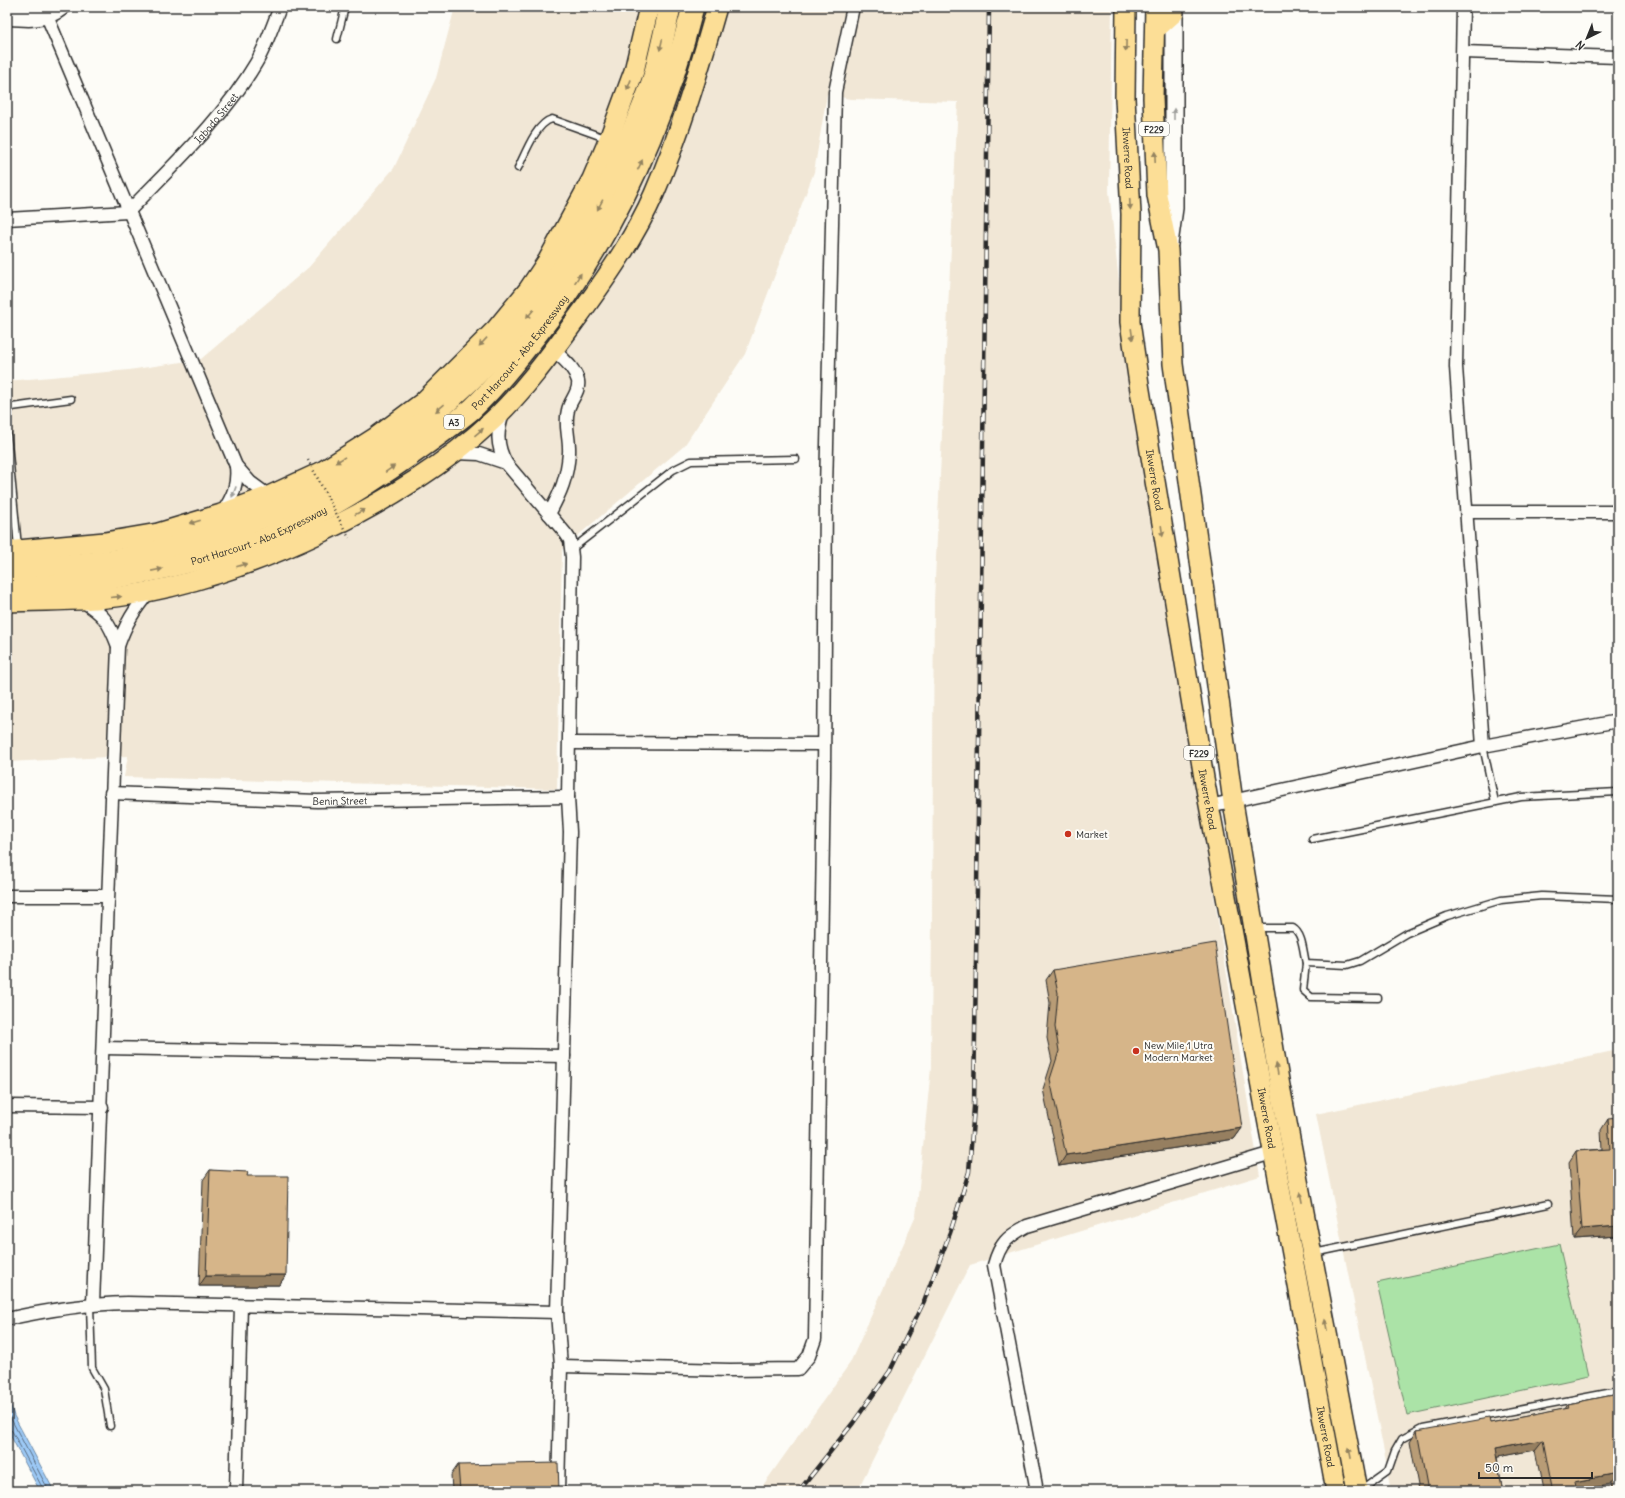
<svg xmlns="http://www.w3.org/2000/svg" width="1625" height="1498" font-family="Delius,sans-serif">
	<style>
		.built { fill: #f1e7d6 }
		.green { fill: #abe3a7; stroke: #6b8769 }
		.water { fill: #9dcaf7; stroke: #6f8aa5 }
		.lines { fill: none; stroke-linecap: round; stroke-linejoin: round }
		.shore { stroke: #596b7d; stroke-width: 1 }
		.lane-casing { stroke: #2b2b2b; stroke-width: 9 }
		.street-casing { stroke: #2b2b2b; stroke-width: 15 }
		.secondary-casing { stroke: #2b2b2b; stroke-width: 20 }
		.primary-casing { stroke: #2b2b2b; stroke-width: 22 }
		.highway-casing { stroke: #2b2b2b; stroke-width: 24 }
		.lane { stroke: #fdfcf7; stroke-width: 6 }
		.street { stroke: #fdfcf7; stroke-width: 12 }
		.secondary { stroke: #fdfcf7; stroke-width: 17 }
		.primary { stroke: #fcde96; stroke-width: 19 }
		.highway { stroke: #fcde96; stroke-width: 21 }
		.rail-casing { stroke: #2b2b2b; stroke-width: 4.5 }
		.rail { stroke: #fdfcf7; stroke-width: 3; stroke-dasharray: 9; stroke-linecap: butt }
		.path-bridge { stroke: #2b2b2b; stroke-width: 2.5; stroke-dasharray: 1 3; stroke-linecap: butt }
		.wall { fill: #b89c76; stroke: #2b2b2b }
		.shaded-wall { fill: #967f60; stroke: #2b2b2b }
		.building { fill: #d6b589; stroke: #2b2b2b }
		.oneway { fill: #948460 }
		.oneway2 { fill: #9e9e9b }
		.poi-dot { fill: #c8321e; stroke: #fdfcf7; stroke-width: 1.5 }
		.labels { text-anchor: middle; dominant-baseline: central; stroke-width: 4; stroke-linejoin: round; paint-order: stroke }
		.shield { fill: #fdfcf7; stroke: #6a6a68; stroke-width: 1 }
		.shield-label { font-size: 9px; font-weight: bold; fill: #2b2b2b }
		.street-label { font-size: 10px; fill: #2b2b2b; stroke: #fdfcf7 }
		.poi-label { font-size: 10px; fill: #2b2b2b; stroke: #fdfcf7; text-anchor: start }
	</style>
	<rect width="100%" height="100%" fill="#fdfcf7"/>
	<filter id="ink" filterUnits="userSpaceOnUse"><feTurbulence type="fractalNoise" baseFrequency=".025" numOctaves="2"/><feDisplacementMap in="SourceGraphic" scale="8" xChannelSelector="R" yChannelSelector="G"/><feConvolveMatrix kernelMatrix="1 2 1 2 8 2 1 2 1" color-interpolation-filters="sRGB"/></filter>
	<g filter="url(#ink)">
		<!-- built -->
		<g class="built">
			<polygon points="455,7 722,7 734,11 736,7 1112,7 1109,191 1131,392 1260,1176 970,1265 857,1491 759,1491 850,1363 916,1216 931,1068 934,600 958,102 850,99 827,94 814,172 745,354 684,446 562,549 557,789 124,777 128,756 7,762 7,381 129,370 201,359 309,267 394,168 436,78"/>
			<polygon points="1618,1050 1618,1491 1392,1491 1316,1114"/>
		</g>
		<!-- green -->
		<polygon class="green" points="1559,1244 1589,1376 1407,1415 1377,1283"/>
		<!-- water -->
		<polygon class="water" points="7,1394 14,1416 54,1491 40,1491 7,1429"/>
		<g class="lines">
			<!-- shore -->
			<g class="shore">
				<polyline points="7,1407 10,1417 49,1491"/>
				<polyline points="7,1428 12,1431 42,1487 43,1491"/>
			</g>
			<defs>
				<g id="lane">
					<polyline points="337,39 345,7"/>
					<path d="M518 168C525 154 536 123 552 119L608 139"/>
					<polyline points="7,413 12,407 71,399"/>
					<polyline points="7,433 18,547"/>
					<polyline points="572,549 673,470 691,461 796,459"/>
					<polyline points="1483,746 1495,802"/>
					<polyline points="1312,839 1521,797 1618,792"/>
					<path d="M1256 928H1293C1303 934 1303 952 1306 963L1347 965 1360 961 1407 933 1447 916 1501 900 1542 896 1618 899"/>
					<polyline points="1306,963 1303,990 1311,997 1378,998"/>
					<polyline points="1314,1253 1548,1204"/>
					<polyline points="90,1305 92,1368 104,1389 110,1426"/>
					<polyline points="1360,1491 1388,1471 1395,1451 1402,1439 1423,1428 1618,1391"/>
				</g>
				<g id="street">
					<polyline points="1463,7 1456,367 1483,746"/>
					<polyline points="47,16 236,466 250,482 269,496"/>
					<polyline points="1463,52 1618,57"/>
					<path id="s1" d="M7 219 128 212C173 165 223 119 256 63 266 46 273 25 280 7"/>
					<path d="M503 413C497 431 496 445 506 463L566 534 570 540 572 557 568 797 570 832 557 1312 561 1366 558 1491"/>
					<polyline points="455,453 479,454 506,463"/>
					<polyline points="1467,512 1618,512"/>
					<path d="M222 513C233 497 238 485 236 466"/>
					<path d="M549 514C561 492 567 478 569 453 570 438 564 425 568 410 570 400 580 392 578 381 575 368 563 359 554 350"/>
					<path d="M81 600C104 615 108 620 118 646"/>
					<polyline points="570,743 824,744"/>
					<path id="s2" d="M111 793 317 801 568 797"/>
					<polyline points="1209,806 1483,746 1618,721"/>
					<polyline points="7,896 107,896"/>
					<polyline points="103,1048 564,1056"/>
					<polyline points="7,1106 102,1107"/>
					<path d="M93 1304C102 1085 108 865 118 646 126 623 134 610 150 591"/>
					<path d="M7 1319C47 1310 86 1304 127 1303L557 1312"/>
					<polyline points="561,1366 730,1370 798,1369 809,1356 815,1339 824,776 826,490 835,92 853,7"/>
					<polyline points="236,1491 241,1306"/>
					<path d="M1037 1491 994 1265C1000 1243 1007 1237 1027 1226L1272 1153"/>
				</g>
				<g id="secondary">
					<path d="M7 16C26 18 45 20 61 7"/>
					<polyline points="1169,244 1174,208 1174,7"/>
				</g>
				<g id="primary">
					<path id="s3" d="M1126 7 1125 98 1131 214 1130 322 1139 384 1204 778 1336 1491"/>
					<polyline points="1155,7 1153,98 1157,195 1168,250 1173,364 1233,802 1280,1086 1357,1491"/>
					<polyline points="1155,30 1174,13"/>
					<polyline points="7,551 105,542 158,533 221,514 269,496 321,472 376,437 423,402 496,329 528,290 548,260 592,179 609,139 634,71 649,7"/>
					<path d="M7 602C46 600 85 602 123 596 244 579 404 504 493 420 528 387 555 348 583 310 609 274 636 235 654 194 680 134 699 70 717 7"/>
				</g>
				<g id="highway">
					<polyline points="19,551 49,560"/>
					<path d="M7 568C42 566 86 565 120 559 353 516 537 366 626 147 635 124 647 100 654 76 660 53 665 30 670 7"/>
					<path id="s4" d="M7 588C78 586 146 575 214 555 232 549 252 544 270 536 319 515 365 487 409 456 430 441 452 426 472 409 493 389 512 366 530 343 610 244 662 130 693 7"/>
				</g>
			</defs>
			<!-- lane casing -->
			<use href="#lane" class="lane-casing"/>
			<!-- street casing -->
			<use href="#street" class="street-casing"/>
			<!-- secondary casing -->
			<use href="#secondary" class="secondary-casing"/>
			<!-- primary casing -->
			<use href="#primary" class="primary-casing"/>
			<!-- highway casing -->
			<use href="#highway" class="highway-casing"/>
			<!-- lane -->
			<use href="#lane" class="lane"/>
			<!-- street -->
			<use href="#street" class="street"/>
			<!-- secondary -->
			<use href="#secondary" class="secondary"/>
			<!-- primary -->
			<use href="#primary" class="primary"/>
			<!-- highway -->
			<use href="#highway" class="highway"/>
			<defs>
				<polyline id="rail" points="799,1491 853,1423 890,1371 924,1301 950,1233 969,1172 974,1107 989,7"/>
			</defs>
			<!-- rail casing -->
			<use href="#rail" class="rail-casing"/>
			<!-- rail -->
			<use href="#rail" class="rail"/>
			<!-- path-bridge -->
			<polyline class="path-bridge" points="308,460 349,538"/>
		</g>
		<!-- wall -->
		<g class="wall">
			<polygon points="1053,970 1242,1128 1234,1139 1059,1166 1043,1089 1052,1061 1047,1038 1050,1003 1046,980"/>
			<polygon points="1608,1119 1618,1236 1574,1239 1569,1162 1576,1151 1602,1149 1601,1130"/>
			<polygon points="210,1170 247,1176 286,1275 279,1285 258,1285 257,1286 199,1286 203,1180"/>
			<polygon points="1618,1394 1618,1491 1611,1491 1610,1484 1543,1490 1535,1450 1497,1457 1503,1491 1419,1491 1410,1442 1417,1431 1490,1423 1565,1409 1568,1404"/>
			<polygon points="458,1465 559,1491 452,1491 451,1475"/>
		</g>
		<!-- shaded-wall -->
		<g class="shaded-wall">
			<polygon points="1242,1128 1234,1139 1059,1166 1066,1155"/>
			<polygon points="1618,1226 1618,1236 1574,1239 1582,1229"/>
			<polygon points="264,1275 286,1275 279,1285 258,1285 257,1286 199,1286 206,1276"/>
			<polygon points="1543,1440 1535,1450 1488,1459 1495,1449"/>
			<polygon points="1617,1473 1610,1484 1572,1491 1576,1481"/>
		</g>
		<!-- building -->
		<g class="building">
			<polygon points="1215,943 1242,1128 1066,1155 1050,1079 1059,1051 1055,1027 1058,993 1053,970"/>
			<polygon points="1618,1118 1618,1226 1582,1229 1576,1151 1610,1149 1608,1119"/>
			<polygon points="210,1170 248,1172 247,1176 288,1176 286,1275 264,1275 264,1276 206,1276"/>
			<polygon points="1618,1394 1618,1478 1617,1473 1576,1481 1578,1491 1536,1491 1552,1488 1543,1440 1495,1449 1503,1491 1428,1491 1417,1431 1489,1418 1490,1423 1569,1408 1568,1404"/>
			<polygon points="558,1463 559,1491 460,1491 458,1465"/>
		</g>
		<!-- one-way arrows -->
		<defs><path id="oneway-solid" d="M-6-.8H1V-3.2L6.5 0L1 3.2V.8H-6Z"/></defs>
		<g class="oneway">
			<use href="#oneway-solid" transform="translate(661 45) rotate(103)"/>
			<use href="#oneway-solid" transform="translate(1126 46) rotate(91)"/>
			<use href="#oneway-solid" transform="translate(629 85) rotate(110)"/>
			<use href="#oneway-solid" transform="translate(1155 157) rotate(-92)"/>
			<use href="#oneway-solid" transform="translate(640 165) rotate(-65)"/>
			<use href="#oneway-solid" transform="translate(1130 204) rotate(87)"/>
			<use href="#oneway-solid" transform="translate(600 205) rotate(118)"/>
			<use href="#oneway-solid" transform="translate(578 278) rotate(-56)"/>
			<use href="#oneway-solid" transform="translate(530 314) rotate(130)"/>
			<use href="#oneway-solid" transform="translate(1132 334) rotate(82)"/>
			<use href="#oneway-solid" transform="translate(483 342) rotate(133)"/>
			<use href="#oneway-solid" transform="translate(440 408) rotate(140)"/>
			<use href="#oneway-solid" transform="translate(479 432) rotate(-40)"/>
			<use href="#oneway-solid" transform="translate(340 460) rotate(148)"/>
			<use href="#oneway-solid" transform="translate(390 469) rotate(-35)"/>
			<use href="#oneway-solid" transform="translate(360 512) rotate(-28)"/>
			<use href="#oneway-solid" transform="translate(195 522) rotate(163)"/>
			<use href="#oneway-solid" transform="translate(1162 531) rotate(82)"/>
			<use href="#oneway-solid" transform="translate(242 565) rotate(-18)"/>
			<use href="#oneway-solid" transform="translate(157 570) rotate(-11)"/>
			<use href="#oneway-solid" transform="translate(116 597) rotate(-5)"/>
			<use href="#oneway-solid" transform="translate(1277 1069) rotate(-99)"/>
			<use href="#oneway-solid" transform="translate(1301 1197) rotate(-101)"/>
			<use href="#oneway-solid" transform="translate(1326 1325) rotate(-101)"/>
			<use href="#oneway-solid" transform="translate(1350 1453) rotate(-101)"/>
		</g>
		<g class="oneway2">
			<use href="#oneway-solid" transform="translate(1174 114) rotate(-90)"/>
			<use href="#oneway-solid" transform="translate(234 492) rotate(111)"/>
		</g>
	</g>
	<!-- markers -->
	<g class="poi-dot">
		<circle cx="1068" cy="834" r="4"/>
		<circle cx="1136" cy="1051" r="4"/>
	</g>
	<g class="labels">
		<!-- shield labels -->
		<g class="shield">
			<rect x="1139" y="122" width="30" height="14" rx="3"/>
			<rect x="444" y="415" width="20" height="14" rx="3"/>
			<rect x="1184" y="746" width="30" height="14" rx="3"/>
		</g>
		<g class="shield-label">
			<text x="1154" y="129">F229</text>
			<text x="454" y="422">A3</text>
			<text x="1199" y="753">F229</text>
		</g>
		<!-- street labels -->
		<g class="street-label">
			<text stroke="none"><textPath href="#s1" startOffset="250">Igbodo Street</textPath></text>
			<text stroke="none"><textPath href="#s3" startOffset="151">Ikwerre Road</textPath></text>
			<text stroke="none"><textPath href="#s4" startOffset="583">Port Harcourt - Aba Expressway</textPath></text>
			<text stroke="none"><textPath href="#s3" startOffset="475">Ikwerre Road</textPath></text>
			<text stroke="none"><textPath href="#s4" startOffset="259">Port Harcourt - Aba Expressway</textPath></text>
			<text stroke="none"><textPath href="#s2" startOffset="229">Benin Street</textPath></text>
			<text stroke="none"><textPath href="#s3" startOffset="799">Ikwerre Road</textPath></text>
			<text stroke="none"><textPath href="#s3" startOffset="1123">Ikwerre Road</textPath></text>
			<text stroke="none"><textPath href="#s3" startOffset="1447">Ikwerre Road</textPath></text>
		</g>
		<!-- poi labels -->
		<g class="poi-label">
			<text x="1076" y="834">Market</text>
			<text x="1144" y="1045">New Mile 1 Utra<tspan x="1144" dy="12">Modern Market</tspan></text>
		</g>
	</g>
	<!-- margin -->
	<rect width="1625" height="1498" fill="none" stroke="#fdfcf7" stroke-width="24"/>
	<rect x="12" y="12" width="1601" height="1474" fill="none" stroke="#2b2b2b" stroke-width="1.5" filter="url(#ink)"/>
	<!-- north arrow -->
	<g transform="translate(1587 38) rotate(223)" stroke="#fdfcf7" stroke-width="3" paint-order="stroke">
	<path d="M0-3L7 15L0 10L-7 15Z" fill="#2b2b2b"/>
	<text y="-6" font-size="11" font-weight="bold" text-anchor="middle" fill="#2b2b2b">N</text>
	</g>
	<!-- scale -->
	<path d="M1479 1472v6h113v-6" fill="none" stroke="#2b2b2b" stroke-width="2"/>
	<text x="1485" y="1472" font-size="12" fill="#2b2b2b" stroke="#fdfcf7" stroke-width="3" paint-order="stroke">50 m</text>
</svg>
